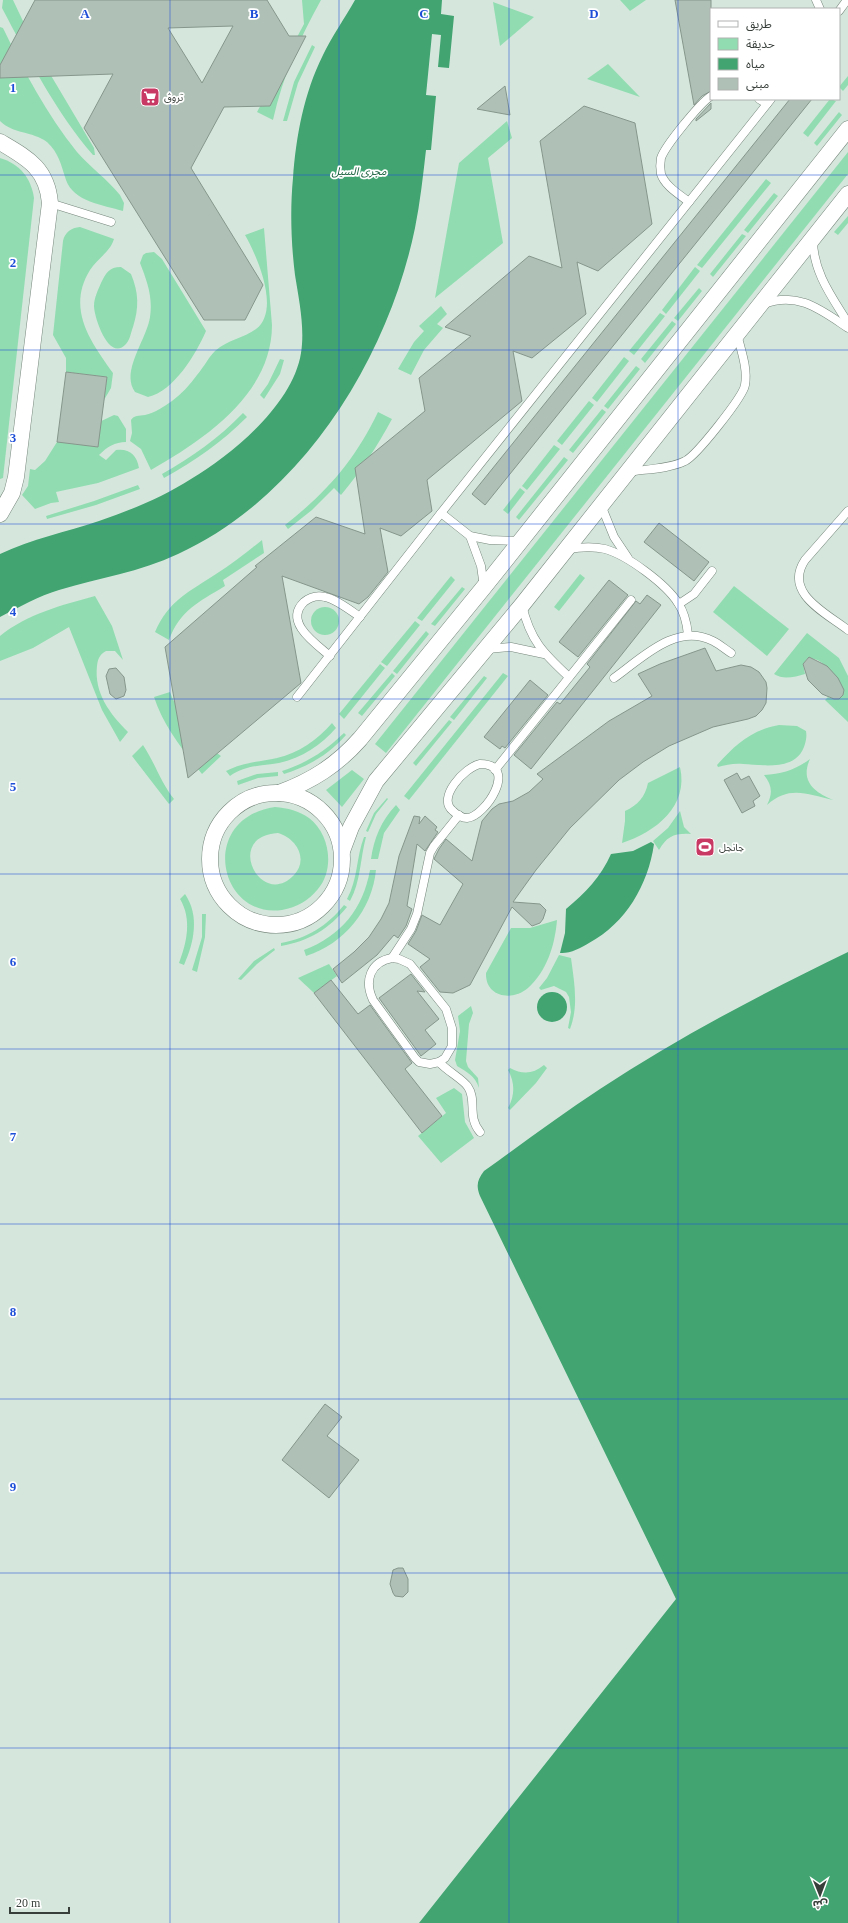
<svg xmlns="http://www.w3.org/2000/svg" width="848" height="1923" font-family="'Times New Roman','Noto Sans Arabic',serif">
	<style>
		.green { fill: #91ddb1; fill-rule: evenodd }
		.water { fill: #41a471 }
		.building { fill: #afc1b6; stroke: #86968c; fill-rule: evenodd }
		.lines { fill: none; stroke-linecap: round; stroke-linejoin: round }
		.lane-casing { stroke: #76867c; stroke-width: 9 }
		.street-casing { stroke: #76867c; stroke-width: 17 }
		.lane { stroke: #fff; stroke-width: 8 }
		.street { stroke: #fff; stroke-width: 16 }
		.grid { fill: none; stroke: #1d4ed8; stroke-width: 1; stroke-opacity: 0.55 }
		.labels { text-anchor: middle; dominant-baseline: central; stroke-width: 3.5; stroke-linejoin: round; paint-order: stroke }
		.poi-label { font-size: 10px; fill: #383f3a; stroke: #fff; text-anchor: start }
		.water-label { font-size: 11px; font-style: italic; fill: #1d6441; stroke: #fff }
		.grid-label { font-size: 13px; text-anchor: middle; font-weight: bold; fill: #1d4ed8; stroke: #fff; stroke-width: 3.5; stroke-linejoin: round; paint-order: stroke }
	</style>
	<rect width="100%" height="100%" fill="#d5e7dc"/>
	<!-- green -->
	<g class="green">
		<path d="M3 0H13L40 57 94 148 95 155H93C55 111 29 59 2 8Z"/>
		<path d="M302 0H321C299 40 283 75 273 120L257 112 304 24Z"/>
		<polygon points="620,0 646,0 630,11"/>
		<polygon points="493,2 534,17 500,46"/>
		<path d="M0 27 3 28C24 71 47 115 77 152 90 167 107 179 120 195L124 203 123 211C103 205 74 202 66 180 61 165 59 153 47 142 32 131 13 134 0 121Z"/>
		<polygon points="312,45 315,47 298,83 287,121 283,121 294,82"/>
		<polygon points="608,64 640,97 587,79"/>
		<polygon points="848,76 848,85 843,91 839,87"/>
		<polygon points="830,99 836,101 808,137 803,133"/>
		<polygon points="839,112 842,115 817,146 814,143"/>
		<polygon points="507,121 512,138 488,158 503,243 435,298 459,163"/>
		<polygon points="848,152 848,174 386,753 375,744"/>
		<path d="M0 158C20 164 31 178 34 198L3 478 0 479Z"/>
		<polygon points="766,179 771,183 702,268 697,265"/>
		<polygon points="774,193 778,196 748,233 744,230"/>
		<polygon points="848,216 848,223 838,235 834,232"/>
		<path d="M80 227 114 239C110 252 98 258 90 270 66 309 91 342 113 373L111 388 104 400 107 377 66 372V358L53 335 63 241C65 232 71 228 80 227Z"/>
		<path d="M264 228 272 325C272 394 205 439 151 470L141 449 130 441 132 433 131 420C134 415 139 416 145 415 155 413 163 407 172 401 181 394 190 385 197 375 204 367 208 358 215 351 227 340 244 338 256 329 281 310 257 256 245 235Z"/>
		<polygon points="742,234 746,236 713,277 710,274"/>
		<path d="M154 252 162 259 206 331C196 354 174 391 148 397L135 392C120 372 147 339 150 317 153 297 147 281 140 263L143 255 146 253Z"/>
		<path d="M121 267 131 274C139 293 139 308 133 327 131 332 130 340 126 344 109 363 94 317 94 306 94 298 98 290 101 283 106 273 109 267 121 267Z"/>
		<polygon points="695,267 700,271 666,314 662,310"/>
		<polygon points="699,288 702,291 678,321 674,318"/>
		<polygon points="441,306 447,314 437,324 443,328 424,350 411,375 398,369 414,342 424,331 419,326"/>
		<polygon points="660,313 665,316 634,355 629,351"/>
		<polygon points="672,321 676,324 645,363 641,359"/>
		<polygon points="624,357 629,361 597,402 592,398"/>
		<polygon points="280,359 284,360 280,374 264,399 260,395 268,384"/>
		<polygon points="636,366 640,369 608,409 604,406"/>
		<polygon points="589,401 594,405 562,445 557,441"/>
		<polygon points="602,409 606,412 573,453 569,450"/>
		<path d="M378 412 392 419C377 447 361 471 341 495L334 488 312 510 288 529 285 525C327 492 355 460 378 412Z"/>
		<path d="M243 413 247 417C222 442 195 461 164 478L162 474C192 457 219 438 243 413Z"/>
		<path d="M114 415 118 416 126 429V442C115 442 107 447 99 455L106 460 116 450C129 448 137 455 139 468L98 483 56 492 59 502 51 503 35 509 22 495 28 486 30 469 35 470 45 461 57 442Z"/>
		<polygon points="554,445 560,449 527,490 522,486"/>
		<polygon points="564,457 568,460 519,520 516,517"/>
		<polygon points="138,485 140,489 96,505 47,519 46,516 94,501"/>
		<polygon points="520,488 525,492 508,514 503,510"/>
		<path d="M262 540 264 553 223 580 225 586C199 602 180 610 169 640L155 632C169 600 189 592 216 574 232 564 247 552 262 540Z"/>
		<polygon points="580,574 585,578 559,611 554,607"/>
		<polygon points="451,576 455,580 422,621 417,618"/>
		<polygon points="734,586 789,629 767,656 713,612"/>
		<polygon points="462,587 465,589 435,626 431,624"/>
		<path d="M95 596 112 626 123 660 115 651H106C99 655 98 659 97 666 94 693 110 714 128 732L120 742 102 710 69 627 33 648 0 661V636C27 614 62 605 95 596Z"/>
		<circle cx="325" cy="621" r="14"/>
		<polygon points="415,621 420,625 387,666 381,662"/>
		<polygon points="426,631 429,634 397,674 393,671"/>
		<path d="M807 633 839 658 848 676V722L825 700 828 697C848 708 831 653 807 659L803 664 805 674C795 677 783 680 774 674Z"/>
		<polygon points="380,664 385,668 344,719 339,714"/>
		<polygon points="392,673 395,676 362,716 358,713"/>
		<polygon points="503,673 508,676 409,800 404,796"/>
		<polygon points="484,676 487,678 454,720 450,717"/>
		<path d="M170 692C179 717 199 741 221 756L202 774C182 749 164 727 154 697Z"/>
		<polygon points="449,720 452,722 416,766 413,763"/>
		<path d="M332 723 336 728C321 745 302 758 279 763 261 766 246 765 230 776L226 771C244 762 258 762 277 758 299 753 317 740 332 723Z"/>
		<path d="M779 725 797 726 806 731C807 737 806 741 804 747 795 771 763 765 743 764 734 763 726 765 718 767L717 765C735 745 751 730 779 725Z"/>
		<path d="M344 733 346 735C328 755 309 766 284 774L282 771C307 763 325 751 344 733Z"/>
		<path d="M143 745C155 763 161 783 174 799L169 804 132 756Z"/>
		<path d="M810 759C800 781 814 792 833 800 807 794 789 785 767 805 773 793 772 785 764 775 782 774 795 770 810 759Z"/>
		<path d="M680 767C689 806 656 832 622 843L625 821V811C638 805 645 797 648 783Z"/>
		<polygon points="352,770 364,779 342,807 326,790"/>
		<polygon points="278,772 278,776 258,778 238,785 237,781 257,774"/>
		<polygon points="387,798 388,799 376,814 368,832 366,831 374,813"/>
		<path d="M396 805 400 810 384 833 378 859H371C374 838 381 821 396 805Z"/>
		<path d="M275 807C288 808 299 811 309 818 330 834 335 869 318 889 308 901 297 907 282 910 218 919 198 818 275 807ZM278 833C296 838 309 859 294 875 261 910 223 836 278 833Z"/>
		<path d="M680 811 684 827 691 834C675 833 667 836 659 850L653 841 668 828Z"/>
		<path d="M364 837H366C360 859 361 881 350 901L347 899C358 879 356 858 364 837Z"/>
		<path d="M370 870H376C372 910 344 944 306 956L304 950C341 936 363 909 370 870Z"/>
		<path d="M185 894C200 916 194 943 184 965L179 963C187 942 192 919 180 899Z"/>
		<path d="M344 905 347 907C329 929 309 941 281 946V943C308 938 327 926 344 905Z"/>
		<polygon points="202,914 206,914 205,937 197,972 192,970 202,937"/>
		<path d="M557 920C555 945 547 971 528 988 512 1002 485 997 486 973L511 928H530Z"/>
		<polygon points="274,948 275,950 257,964 241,980 238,979 254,961"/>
		<path d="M559 955 571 958C574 981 579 1006 570 1029L568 1028 571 1012 569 997 566 992 554 986 541 990 539 988 547 978Z"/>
		<polygon points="329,964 337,976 314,993 298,978"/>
		<path d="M471 1006 473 1013 469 1024 466 1061 468 1067 478 1078 479 1088C475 1076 467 1072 457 1066L455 1060 460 1031 458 1016Z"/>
		<path d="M544 1065 547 1068 536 1083 510 1110 508 1108C515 1095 515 1083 508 1070L510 1068C523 1075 533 1074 544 1065Z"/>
		<polygon points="454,1088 462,1094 465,1122 474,1138 441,1163 418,1136 446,1113 436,1098"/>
	</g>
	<!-- water -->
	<g class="water">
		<path d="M355 0H442L441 14 454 16 449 68 438 67 441 35 432 34 426 95 436 96 431 150H426C423 176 420 203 415 228 388 359 302 497 178 554 140 572 99 578 59 590 39 596 19 607 0 617V554C32 539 66 532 99 521 131 510 163 497 191 479 233 454 293 404 301 353 305 328 299 300 295 275 291 243 290 209 293 178 296 136 304 93 323 55 332 36 345 18 355 0Z"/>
		<path d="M651 842 654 844C648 885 626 923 589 943 581 948 569 954 560 953L565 933 566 909C585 893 601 877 611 854L633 851Z"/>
		<path d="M848 952V1923H419L676 1599 480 1196C476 1186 477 1180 484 1171 522 1144 560 1115 600 1089 679 1037 763 993 848 952Z"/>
		<circle cx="552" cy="1007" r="15"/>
	</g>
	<!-- building -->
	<g class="building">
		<path d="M35 0H267L289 36H306L270 106 224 107 191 168 263 285 245 320H204L84 128 113 74 0 78V65ZM233 26 202 83 168 28Z"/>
		<polygon points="675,0 711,0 711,91 702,96 694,105"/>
		<polygon points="505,86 510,115 477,109"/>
		<polygon points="790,99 812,99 485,505 472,494"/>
		<polygon points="711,103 711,109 696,121 696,119"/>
		<polygon points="584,106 635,123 652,224 598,271 577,262 586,314 532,358 513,351 522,401 427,480 432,511 401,536 380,528 388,572 368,597 359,604 282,576 301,683 188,778 165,647 257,567 255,566 316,517 365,534 355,468 425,411 419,378 471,336 445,327 529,256 562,268 540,141"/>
		<polygon points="66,372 107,377 98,447 57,442"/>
		<polygon points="659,523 709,562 694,581 644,542"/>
		<polygon points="609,580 628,595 578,657 559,642"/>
		<polygon points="647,595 661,605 531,769 514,755 557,702 560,704 590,667 587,664 636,601 640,604"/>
		<polygon points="705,648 716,671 741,665 751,667 759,672 766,682 767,688 766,703 762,710 756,716 748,719 713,727 669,746 643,762 619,780 570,828 536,870 513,902 540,904 546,910 543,919 540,923 532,926 512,907 470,985 453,993 440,992 420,967 430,959 408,944 416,931 422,915 440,925 463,884 434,859 439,849 446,839 472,861 482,821 492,809 499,804 513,801 529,792 543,779 537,774 609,721 652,696 638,674 660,664"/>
		<polygon points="809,657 827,666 838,678 844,690 843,695 839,699 834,699 822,694 808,680 803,664"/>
		<polygon points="116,668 124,677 126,690 124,696 116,699 110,694 106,676 109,669"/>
		<polygon points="530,680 548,695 505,748 502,746 500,749 484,737"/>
		<polygon points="737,773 741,780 749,776 760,796 753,801 755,806 742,813 724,780"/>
		<polygon points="414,816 420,817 419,824 425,816 437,827 435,830 438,832 425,851 417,844 407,906 412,909 406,926 398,938 394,935 377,955 342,983 333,969 354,952 369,937 381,919 389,903 399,856"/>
		<polygon points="411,974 425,992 417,991 439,1019 425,1030 436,1044 421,1056 379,998"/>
		<polygon points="331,980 358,1014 370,1005 412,1063 405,1069 442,1116 422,1133 314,993"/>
		<polygon points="325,1404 342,1417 327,1436 359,1460 329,1498 282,1460"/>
		<polygon points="398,1568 403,1568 408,1579 408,1592 403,1597 395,1596 393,1593 390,1584 393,1570"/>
	</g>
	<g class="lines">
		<defs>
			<g id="lane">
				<polyline points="816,0 820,9"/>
				<polyline points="839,11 847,0"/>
				<polyline points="759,99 767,104"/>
				<path d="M689 202C679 194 665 186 661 174 660 169 660 163 661 158 665 146 700 103 711 96"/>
				<polyline points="50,203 111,222"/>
				<path d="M813 240C813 272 832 297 848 323"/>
				<path d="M764 304C798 291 821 310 848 328"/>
				<path d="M628 472C646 469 669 469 685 461 696 456 743 397 745 385 748 369 741 350 737 334"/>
				<polyline points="601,505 614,537 628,558"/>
				<path d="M848 511 805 560C783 593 826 613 848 630"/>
				<polyline points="441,513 470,536 490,540 520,541"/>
				<polyline points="470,536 481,566 484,587"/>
				<path d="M568 549C580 547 593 546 605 549 627 555 666 584 678 603 685 613 687 624 688 635"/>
				<polyline points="679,604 694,594 712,571"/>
				<path d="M522 605C530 640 543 653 569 677"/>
				<polyline points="487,649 511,647 544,654"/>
				<path d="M330 656C316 644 283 622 304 602 310 597 317 595 325 597 336 599 350 610 360 617"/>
				<path d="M614 678C641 659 676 622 713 641 719 644 725 649 731 653"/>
				<polyline points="297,697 441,513 771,99"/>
				<path d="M480 764C520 764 485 817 467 818 461 818 457 815 453 811 436 798 465 767 480 764Z"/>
				<polyline points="495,770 631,600"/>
				<path d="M392 958 399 959 410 964 446 1009 452 1028V1046L445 1058 439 1062 430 1064 419 1062 415 1058 373 1000C364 981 370 962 392 958Z"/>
				<polyline points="392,958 411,929 417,914 430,853 434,846 459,815"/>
				<path d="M439 1062C447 1071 464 1080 468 1087 477 1100 467 1117 480 1132"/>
			</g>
			<g id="street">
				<path d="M0 142C27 158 47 168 50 203L16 477 12 493 0 514"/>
				<path d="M279 793C312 781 337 765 360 739L484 587 848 129"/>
				<circle cx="276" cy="859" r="66"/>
				<polyline points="342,851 351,827 376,781 522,605 848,194"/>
			</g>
		</defs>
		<!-- lane casing -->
		<use href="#lane" class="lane-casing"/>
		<!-- street casing -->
		<use href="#street" class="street-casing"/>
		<!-- lane -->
		<use href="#lane" class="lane"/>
		<!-- street -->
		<use href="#street" class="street"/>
	</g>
	<!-- grid -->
	<path class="grid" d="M170 0V1923M339 0V1923M509 0V1923M678 0V1923M0 175H848M0 350H848M0 524H848M0 699H848M0 874H848M0 1049H848M0 1224H848M0 1399H848M0 1573H848M0 1748H848"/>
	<!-- icons -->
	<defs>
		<symbol id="supermarket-square" viewBox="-11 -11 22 22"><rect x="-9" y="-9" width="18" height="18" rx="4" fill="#c83a63" stroke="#fff"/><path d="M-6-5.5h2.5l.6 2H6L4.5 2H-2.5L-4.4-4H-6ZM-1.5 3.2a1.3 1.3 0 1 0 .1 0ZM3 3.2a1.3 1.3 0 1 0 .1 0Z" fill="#fff"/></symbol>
		<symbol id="stadium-square" viewBox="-11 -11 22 22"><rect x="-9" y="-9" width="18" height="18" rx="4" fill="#c83a63" stroke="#fff"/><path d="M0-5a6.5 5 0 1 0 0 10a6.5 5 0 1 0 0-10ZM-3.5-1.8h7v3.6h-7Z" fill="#fff"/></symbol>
	</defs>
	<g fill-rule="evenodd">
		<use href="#supermarket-square" x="139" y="86" width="22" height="22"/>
		<use href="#stadium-square" x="694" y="836" width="22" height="22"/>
	</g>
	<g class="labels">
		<!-- poi labels -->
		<g class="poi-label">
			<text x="164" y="97">تروڨ</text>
			<text x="719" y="847">جانجل</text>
		</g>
		<!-- water labels -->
		<g class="water-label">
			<text x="359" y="171">مجرى السيل</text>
		</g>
	</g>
	<g class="grid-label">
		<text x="85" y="18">A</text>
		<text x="254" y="18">B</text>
		<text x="424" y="18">C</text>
		<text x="594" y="18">D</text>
		<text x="13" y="92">1</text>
		<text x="13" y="267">2</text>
		<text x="13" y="442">3</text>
		<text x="13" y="616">4</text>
		<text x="13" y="791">5</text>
		<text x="13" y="966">6</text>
		<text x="13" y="1141">7</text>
		<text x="13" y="1316">8</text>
		<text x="13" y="1491">9</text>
	</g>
	<!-- legend -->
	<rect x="710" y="8" width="130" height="92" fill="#ffffff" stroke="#afb2b0"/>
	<rect x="718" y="21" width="20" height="6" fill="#ffffff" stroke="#afb2b0"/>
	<text x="746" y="28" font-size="12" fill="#383f3a">طريق</text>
	<rect x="718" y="38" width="20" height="12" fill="#91ddb1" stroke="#afb2b0"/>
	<text x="746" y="48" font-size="12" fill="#383f3a">حديقة</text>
	<rect x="718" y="58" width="20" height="12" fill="#41a471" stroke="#afb2b0"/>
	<text x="746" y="68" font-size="12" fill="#383f3a">مياه</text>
	<rect x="718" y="78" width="20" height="12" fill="#afc1b6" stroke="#afb2b0"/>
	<text x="746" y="88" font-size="12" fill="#383f3a">مبنى</text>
	<!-- north arrow -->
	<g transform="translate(820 1895) rotate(179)" stroke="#ffffff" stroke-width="3" paint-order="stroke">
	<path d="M0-3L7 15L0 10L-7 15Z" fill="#383f3a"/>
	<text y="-6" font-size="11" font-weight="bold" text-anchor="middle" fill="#383f3a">ش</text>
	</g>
	<!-- scale -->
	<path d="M10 1907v6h59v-6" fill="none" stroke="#383f3a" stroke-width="2"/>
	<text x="16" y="1907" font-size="12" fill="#383f3a" stroke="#ffffff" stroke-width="3" paint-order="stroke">20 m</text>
</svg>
